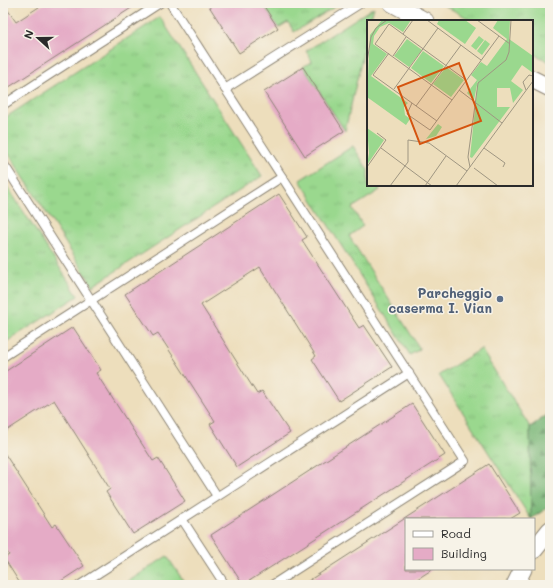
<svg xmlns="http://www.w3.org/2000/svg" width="553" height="588" font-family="Mali,sans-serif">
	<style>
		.grass { fill: url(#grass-tufts); stroke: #62825c }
		.forest { fill: url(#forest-firs); stroke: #537252 }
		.building { fill: #e5abc6 }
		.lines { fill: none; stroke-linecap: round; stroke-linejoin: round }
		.lane-casing { stroke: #8c8474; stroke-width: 10 }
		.street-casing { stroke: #8c8474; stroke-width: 19 }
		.lane { stroke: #fff; stroke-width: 8 }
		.street { stroke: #fff; stroke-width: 17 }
		.service-dot { fill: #5c6f8a; stroke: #f7f3e8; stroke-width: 1.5 }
		.labels { text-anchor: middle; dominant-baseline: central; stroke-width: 3; stroke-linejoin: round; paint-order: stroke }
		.service-label { font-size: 13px; font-weight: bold; fill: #4e5e75; stroke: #f7f3e8; text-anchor: end }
		.inset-road { fill: none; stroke: #9f9682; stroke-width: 1 }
		.view { fill: #d5540f; fill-opacity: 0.15; stroke: #d5540f; stroke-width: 2 }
		.inset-edge { fill: none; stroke: #2b2b2b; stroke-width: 2 }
	</style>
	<defs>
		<pattern id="grass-tufts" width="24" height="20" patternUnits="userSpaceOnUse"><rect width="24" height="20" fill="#9ad88e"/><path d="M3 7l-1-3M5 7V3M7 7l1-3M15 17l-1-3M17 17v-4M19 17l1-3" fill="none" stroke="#85ba7b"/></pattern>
		<pattern id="forest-firs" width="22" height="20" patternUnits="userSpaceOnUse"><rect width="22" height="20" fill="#7bb879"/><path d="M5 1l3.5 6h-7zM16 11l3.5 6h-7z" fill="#659663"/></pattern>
	</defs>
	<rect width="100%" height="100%" fill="#f7f3e8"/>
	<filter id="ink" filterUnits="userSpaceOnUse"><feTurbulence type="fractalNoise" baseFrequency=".025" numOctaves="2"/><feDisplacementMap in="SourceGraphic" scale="8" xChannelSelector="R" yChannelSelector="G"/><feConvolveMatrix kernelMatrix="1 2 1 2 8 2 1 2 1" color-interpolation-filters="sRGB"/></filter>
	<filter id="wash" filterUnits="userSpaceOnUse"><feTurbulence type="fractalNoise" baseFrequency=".012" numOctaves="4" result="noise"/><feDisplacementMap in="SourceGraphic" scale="16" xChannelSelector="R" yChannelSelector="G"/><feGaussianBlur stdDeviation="0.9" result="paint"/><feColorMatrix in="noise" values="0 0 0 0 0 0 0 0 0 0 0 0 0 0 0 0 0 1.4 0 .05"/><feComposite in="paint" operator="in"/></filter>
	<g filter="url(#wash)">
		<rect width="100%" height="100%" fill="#eddebc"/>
		<!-- grass -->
		<g class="grass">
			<polygon points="262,3 341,3 294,32 288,22 278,28"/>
			<polygon points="440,3 550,3 550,62 532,53 532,21 473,21"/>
			<polygon points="374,7 370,21 368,21 368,32 345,131 303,67 312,61 306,51"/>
			<polygon points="160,17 262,176 93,286 3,145 3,119"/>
			<polygon points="353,146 368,170 368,185 377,185 380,190 352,208 363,226 349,236 420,349 410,355 300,180"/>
			<polygon points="3,180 78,296 3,344"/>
			<polygon points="481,349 530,427 531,519 439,375"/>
			<polygon points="167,556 186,585 123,585"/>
		</g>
		<!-- forest -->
		<polygon class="forest" points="550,413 550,506 531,519 530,427"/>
		<g id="blocks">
			<!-- building -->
			<g class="building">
				<polygon points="3,3 16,22 45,3 139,3 3,91"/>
				<polygon points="207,3 262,3 278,28 239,53"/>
				<polygon points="303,67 344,131 305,156 264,92"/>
				<polygon points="279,194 307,237 302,240 359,328 364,325 392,367 339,401 312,359 316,356 260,267 201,305 257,394 262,391 290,433 237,467 210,424 215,421 158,333 153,336 125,294"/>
				<polygon points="73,327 101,370 96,373 153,461 158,458 185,501 133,534 106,492 110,489 54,400 3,433 3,373"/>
				<polygon points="412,404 445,455 243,585 211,535"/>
				<polygon points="3,451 52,527 56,524 84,566 55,585 21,585 4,558 9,555 3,546"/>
				<polygon points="489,464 520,513 510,519 406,519 406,569 433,569 408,585 302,585"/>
			</g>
		</g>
	</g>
	<g filter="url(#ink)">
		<use href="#blocks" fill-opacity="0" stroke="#8c8474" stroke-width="1"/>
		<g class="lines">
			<defs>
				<g id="lane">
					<polyline points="170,3 465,461 272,585"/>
					<polyline points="225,89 361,3"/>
					<polyline points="3,105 160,3"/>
					<polyline points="3,163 217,496"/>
					<polyline points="3,357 282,177"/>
					<polyline points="182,519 225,585"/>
					<polyline points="80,585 409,373"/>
				</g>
				<g id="street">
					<polyline points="392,3 425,21"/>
					<polyline points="532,79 550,88"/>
					<polyline points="534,550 550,530"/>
					<polyline points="515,585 523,569"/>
				</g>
			</defs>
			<!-- lane casing -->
			<use href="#lane" class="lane-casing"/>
			<!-- street casing -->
			<use href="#street" class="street-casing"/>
			<!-- lane -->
			<use href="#lane" class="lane"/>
			<!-- street -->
			<use href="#street" class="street"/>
		</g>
	</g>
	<!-- markers -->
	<circle class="service-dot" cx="500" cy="299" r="4"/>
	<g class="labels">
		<!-- service labels -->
		<g class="service-label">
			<text x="492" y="292">Parcheggio<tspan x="492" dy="15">caserma I. Vian</tspan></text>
		</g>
	</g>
	<!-- overview -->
	<g transform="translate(367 20)">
		<rect width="166" height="166" fill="#eddebc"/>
		<path d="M15 0H44L36 12 22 3 13 7 7 16 6 24 20 34 4 56 41 83 37 87 38 95 43 99 39 105 0 77 3 15ZM72 0H98L109 8 98 24 70 4ZM131 0H143L142 19 166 36V53L155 45 144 61 156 70 146 83 143 68H130V87H143L105 138 103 137 111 60 107 80 100 73 110 60 104 55 114 42 120 46 140 19 126 8ZM40 19 55 30 42 47 27 36ZM56 31 77 46 64 63 44 48ZM79 47 97 60 84 77 66 64ZM71 104 75 107 69 116 59 119ZM0 108 17 120 0 145 2 133Z" fill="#9ad88e"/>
		<path d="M112 16 117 20 109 30 104 26ZM118 20 123 24 115 35 110 31Z" fill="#9ad88e"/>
		<path class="inset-road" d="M60 0 114 40M110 0 143 24M36 14 46 0M22 33 6 55 70 101M26 36 39 17M0 42 4 17 9 8 20 0M27 69 71 8M92 70 135 103M159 70 156 62 162 55 166 56M85 80 8 24 22 4 99 60M45 83 40 94 63 110 132 16M49 86 94 25M14 128 65 166M117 128 138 143 136 147M0 147 19 120 10 113M103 147 101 137 111 63 139 40 142 32 144 0M107 148 131 166M23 166 41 142V120L62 123 100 151M58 166 79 136M89 166 166 61"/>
		<path class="view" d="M92 43 114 101 53 124 31 67Z"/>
		<rect width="166" height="166" class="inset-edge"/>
	</g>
	<!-- margin -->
	<rect width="553" height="588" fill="none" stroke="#f7f3e8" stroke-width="16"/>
	<!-- legend -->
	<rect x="405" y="518" width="130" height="52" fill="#f7f3e8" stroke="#a5a39c"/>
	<rect x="413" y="531" width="20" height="6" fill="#ffffff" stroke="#a5a39c"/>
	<text x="441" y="538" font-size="12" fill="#2b2b2b">Road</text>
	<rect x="413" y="548" width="20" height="12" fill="#e5abc6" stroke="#a5a39c"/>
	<text x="441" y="558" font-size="12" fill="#2b2b2b">Building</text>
	<!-- north arrow -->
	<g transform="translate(38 38) rotate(291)" stroke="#f7f3e8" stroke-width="3" paint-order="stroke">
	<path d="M0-3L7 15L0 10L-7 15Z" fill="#2b2b2b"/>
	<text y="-6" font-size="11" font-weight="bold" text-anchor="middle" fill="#2b2b2b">N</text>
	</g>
</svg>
